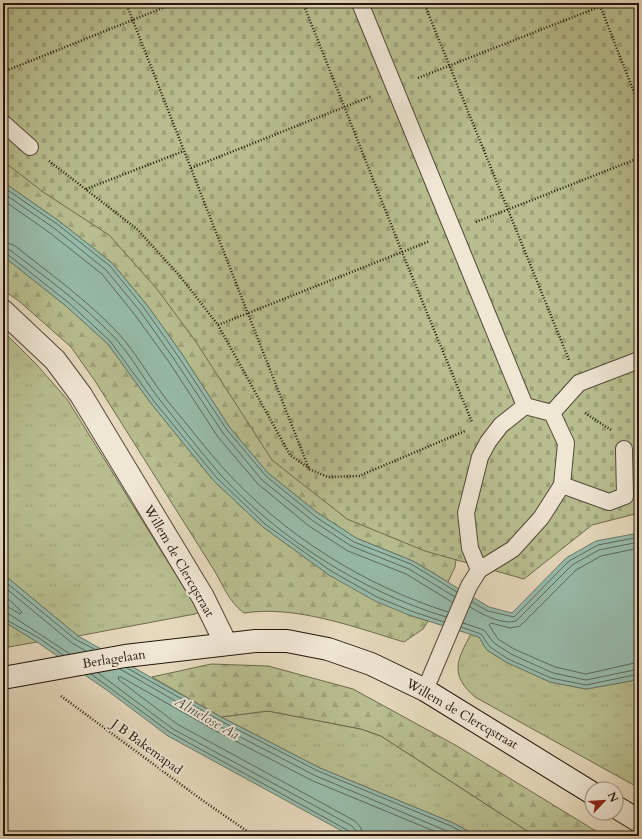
<svg xmlns="http://www.w3.org/2000/svg" width="642" height="839" font-family="Cardo,serif">
	<style>
		.grass { fill: url(#grass-tufts); stroke: #6e6a4d }
		.forest { fill: url(#forest-firs); stroke: #6e6a4d }
		.cemetery { fill: url(#cemetery-stones); stroke: #6e6a4d }
		.water { fill: #97bbab; stroke: #69796b }
		.lines { fill: none; stroke-linecap: round; stroke-linejoin: round }
		.shore { stroke: #5d685b; stroke-width: 1 }
		.lane-casing { stroke: #544738; stroke-width: 18 }
		.street-casing { stroke: #544738; stroke-width: 24 }
		.secondary-casing { stroke: #23160b; stroke-width: 24 }
		.path { stroke: #23160b; stroke-width: 2.5; stroke-dasharray: 1 2; stroke-linecap: butt }
		.lane { stroke: #efe6d4; stroke-width: 16 }
		.street { stroke: #efe6d4; stroke-width: 22 }
		.secondary { stroke: #efe6d4; stroke-width: 22 }
		.labels { text-anchor: middle; dominant-baseline: central; stroke-width: 4; stroke-linejoin: round; paint-order: stroke }
		.street-label { font-size: 13px; fill: #23160b; stroke: #efe6d4 }
		.water-label { font-size: 14px; font-style: italic; fill: #4c5043; stroke: #efe6d4 }
	</style>
	<defs>
		<pattern id="grass-tufts" width="24" height="20" patternUnits="userSpaceOnUse"><rect width="24" height="20" fill="#b8be8f"/><path d="M3 7l-1-3M5 7V3M7 7l1-3M15 17l-1-3M17 17v-4M19 17l1-3" fill="none" stroke="#9ea37a"/></pattern>
		<pattern id="forest-firs" width="22" height="20" patternUnits="userSpaceOnUse"><rect width="22" height="20" fill="#b8be8f"/><path d="M5 1l3.5 6h-7zM16 11l3.5 6h-7z" fill="#9ea37a"/></pattern>
		<pattern id="cemetery-stones" width="16" height="16" patternUnits="userSpaceOnUse"><rect width="16" height="16" fill="#b8be8f"/><path d="M2 7V4a2 2 0 0 1 4 0v3zM10 15v-3a2 2 0 0 1 4 0v3z" fill="#9ea37a"/></pattern>
	</defs>
	<rect width="100%" height="100%" fill="#e6d9bd"/>
	<filter id="stains"><feTurbulence type="fractalNoise" baseFrequency=".005" numOctaves="4"/><feColorMatrix values="0 0 0 0 .2 0 0 0 0 .09 0 0 0 0 .02 0 0 0 .5 -.17"/></filter>
	<radialGradient id="worn" r=".72"><stop offset=".6" stop-color="#630" stop-opacity="0"/><stop offset="1" stop-color="#630" stop-opacity=".3"/></radialGradient>
	<!-- grass -->
	<g class="grass">
		<polygon points="3,331 36,364 67,399 199,612 195,614 78,636 3,574"/>
		<polygon points="3,621 37,642 3,648"/>
		<path d="M471 634 479 637 487 650 506 662 550 682 586 689 631 681 639 677V788L475 697C450 675 456 661 471 634Z"/>
		<polygon points="268,711 361,729 381,736 535,836 478,836 453,823 320,768 221,717"/>
	</g>
	<!-- forest -->
	<g class="forest">
		<polygon points="3,138 459,540 455,567 448,582 413,561 356,538 318,513 268,473 230,428 182,354 147,305 112,263 59,221 3,182"/>
		<path d="M3 256 66 306 108 344 150 402 213 480 263 527 329 575 409 615 428 621 423 629 404 642C354 627 296 605 244 613 229 602 223 585 214 570L95 381 71 347 19 301 3 290Z"/>
		<polygon points="211,664 268,666 353,689 457,746 604,836 535,836 381,736 361,729 268,711 221,717 152,677"/>
	</g>
	<!-- cemetery -->
	<polygon class="cemetery" points="3,3 639,3 639,513 592,525 524,579 425,551 347,519 272,460 196,342 157,289 109,235 43,192 3,161"/>
	<!-- water -->
	<g class="water">
		<polygon points="3,182 59,221 112,263 147,305 182,354 230,428 268,473 318,513 356,538 413,561 489,607 512,613 566,558 596,541 639,533 639,677 631,681 586,689 550,682 506,662 487,650 479,637 409,615 375,601 329,575 263,527 213,480 150,402 108,344 66,306 3,256"/>
		<polygon points="3,574 78,636 221,717 320,768 453,823 478,836 351,836 168,736 108,691 37,642 3,621"/>
	</g>
	<g class="lines">
		<!-- shore -->
		<g class="shore">
			<polyline points="3,187 57,224 110,266 144,308 178,356 227,430 266,476 316,517 354,542 411,564 457,592"/>
			<polyline points="3,193 54,228 106,270 140,311 174,359 223,433 262,480 313,521 351,546 409,569 455,597"/>
			<polyline points="3,200 50,233 102,274 135,315 169,362 218,437 258,484 309,526 348,551 406,574 452,602"/>
			<path d="M3 242 14 245C49 273 87 300 118 333 136 352 152 382 170 404 188 425 205 448 224 469 284 535 363 585 448 612"/>
			<path d="M3 248 10 250C45 277 83 304 114 337 133 357 146 384 164 405 182 428 200 451 219 473 279 539 361 591 446 617"/>
			<polyline points="3,253 7,254 69,303 110,341 153,400 216,477 265,524 331,571 377,597 411,611 444,622"/>
			<polyline points="639,548 601,556 576,570 520,626 510,628 491,623 489,625 498,639 514,649 555,667 586,674 639,662"/>
			<polyline points="3,580 75,639 94,649"/>
			<polyline points="3,586 72,643 86,651"/>
			<polyline points="3,594 22,612 20,614 10,608 3,607"/>
			<polyline points="472,602 488,611 514,617 569,561 598,545 639,537"/>
			<path d="M470 607C482 614 501 625 516 621L572 565 599 550 639 542"/>
			<polyline points="3,613 9,614 70,654"/>
			<polyline points="3,618 39,638 63,655"/>
			<polyline points="463,623 484,630 494,643 511,654 553,673 586,680 639,669"/>
			<polyline points="461,627 481,634 490,647 508,659 551,678 586,685 639,674"/>
			<polyline points="127,668 219,720 318,771 451,826 470,836"/>
			<polyline points="120,669 217,725 316,776 459,836"/>
			<polyline points="98,673 173,729 352,826 356,831 357,836"/>
			<polyline points="91,674 171,733 349,831 352,836"/>
			<polyline points="363,836 361,828 355,821 177,724 119,680 118,677 121,677 214,730 313,781 446,836"/>
		</g>
		<defs>
			<g id="lane">
				<polyline points="360,3 525,406"/>
				<polyline points="3,123 30,147"/>
				<polyline points="552,413 579,383 639,360"/>
				<polyline points="562,485 609,502 625,496 624,449"/>
				<polyline points="425,690 469,586 479,570 513,549 541,518 562,485 566,443 552,413 525,406 501,425 488,442 480,457 466,513 470,548 479,570"/>
			</g>
			<polyline id="street" points="3,311 55,360 81,395 203,597 226,644"/>
			<g id="secondary">
				<polyline points="3,678 125,656 256,641 287,641 328,649 371,664 425,690 592,793"/>
				<polyline points="616,807 639,821"/>
			</g>
		</defs>
		<!-- lane casing -->
		<use href="#lane" class="lane-casing"/>
		<!-- street casing -->
		<use href="#street" class="street-casing"/>
		<!-- secondary casing -->
		<use href="#secondary" class="secondary-casing"/>
		<!-- path -->
		<g class="path">
			<polyline points="126,3 309,469 328,477 359,476 465,431"/>
			<polyline points="303,3 402,252 472,422"/>
			<polyline points="424,3 569,360"/>
			<polyline points="599,3 639,105"/>
			<polyline points="3,72 175,3"/>
			<polyline points="418,78 609,3"/>
			<polyline points="49,161 137,229 179,275 218,325 290,455 309,468"/>
			<polyline points="191,168 372,96"/>
			<polyline points="86,189 184,151"/>
			<polyline points="476,222 639,158"/>
			<polyline points="218,325 430,241"/>
			<polyline points="585,413 611,430"/>
			<polyline points="61,696 202,800 254,836"/>
		</g>
		<!-- lane -->
		<use href="#lane" class="lane"/>
		<!-- street -->
		<use href="#street" class="street"/>
		<!-- secondary -->
		<use href="#secondary" class="secondary"/>
	</g>
	<g class="labels">
		<!-- street labels -->
		<g class="street-label">
			<text transform="translate(179 561) rotate(60)">Willem de Clercqstraat</text>
			<text transform="translate(114 659) rotate(-9)">Berlagelaan</text>
			<text transform="translate(462 714) rotate(30)">Willem de Clercqstraat</text>
			<text transform="translate(147 747) rotate(36)">J B Bakemapad</text>
		</g>
		<!-- water labels -->
		<g class="water-label">
			<text transform="translate(207 718) rotate(30)">Almelose Aa</text>
		</g>
	</g>
	<!-- margin -->
	<rect width="642" height="839" fill="none" stroke="#e6d9bd" stroke-width="16"/>
	<rect x="4" y="4" width="634" height="831" fill="none" stroke="#23160b" stroke-width="2"/>
	<rect x="8" y="8" width="626" height="823" fill="none" stroke="#23160b"/>
	<!-- north arrow -->
	<g transform="translate(604 801) rotate(65)"><circle r="19" fill="#efe6d4" stroke="#9d9384"/>
	<path d="M0-3L7 15L0 10L-7 15Z" fill="#8f2418"/>
	<text y="-6" font-size="11" font-weight="bold" text-anchor="middle" fill="#23160b">N</text>
	</g>
	<rect width="100%" height="100%" filter="url(#stains)"/>
	<rect width="100%" height="100%" fill="url(#worn)"/>
</svg>
